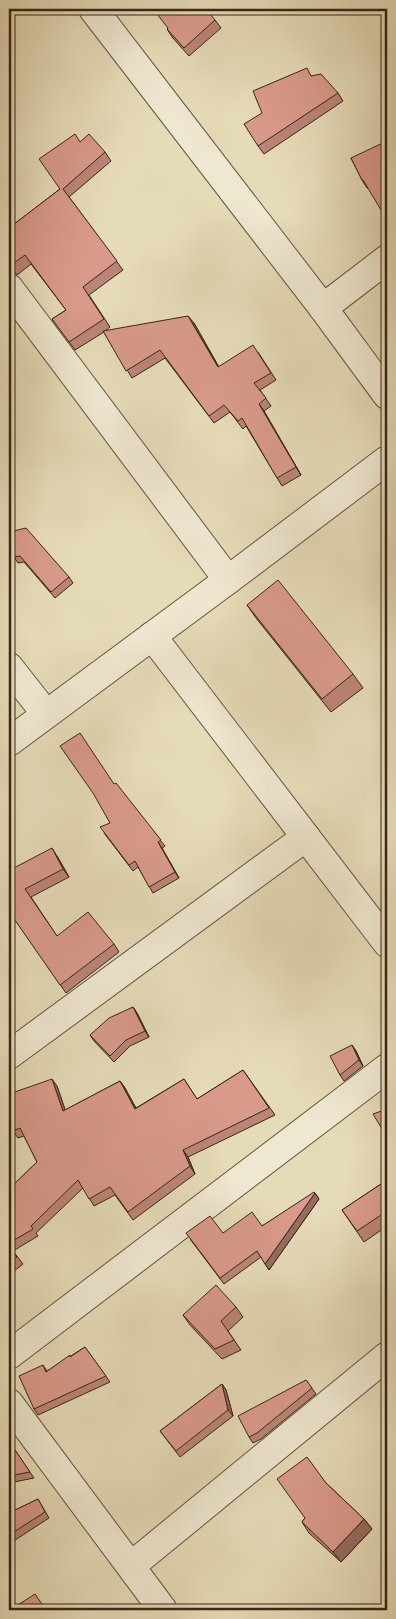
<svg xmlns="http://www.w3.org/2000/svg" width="396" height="1619" font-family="'Old Standard TT',serif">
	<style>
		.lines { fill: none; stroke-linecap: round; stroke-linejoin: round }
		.minor-casing { stroke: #64533e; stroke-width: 30 }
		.minor { stroke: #efe8d1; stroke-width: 28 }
		.wall { fill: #bb8478; stroke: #382616 }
		.shaded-wall { fill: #986c61; stroke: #382616 }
		.building { fill: #d99a8b; stroke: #382616 }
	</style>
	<rect width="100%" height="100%" fill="#e6dbb8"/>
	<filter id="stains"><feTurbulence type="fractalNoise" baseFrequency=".004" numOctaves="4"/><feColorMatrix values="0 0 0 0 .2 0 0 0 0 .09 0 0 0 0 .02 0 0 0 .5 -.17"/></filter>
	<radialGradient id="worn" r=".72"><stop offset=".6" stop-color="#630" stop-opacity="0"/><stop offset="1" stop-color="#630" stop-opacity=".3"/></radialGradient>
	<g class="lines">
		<defs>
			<g id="minor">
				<polyline points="93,9 323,308 387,395"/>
				<polyline points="9,288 228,580"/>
				<polyline points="323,308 387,259"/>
				<polyline points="152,636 387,943"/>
				<polyline points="9,667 46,714"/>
				<polyline points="9,742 228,580 387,460"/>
				<polyline points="9,1055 306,837"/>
				<polyline points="9,1355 387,1068"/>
				<polyline points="9,1403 163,1610"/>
				<polyline points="131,1566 387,1356"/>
			</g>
		</defs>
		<!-- minor casing -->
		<use href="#minor" class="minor-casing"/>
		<!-- minor -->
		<use href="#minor" class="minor"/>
	</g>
	<!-- wall -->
	<g class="wall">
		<polygon points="215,20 221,28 189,56 172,37 167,29"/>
		<polygon points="312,76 338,93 343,101 264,154 258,146 262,113"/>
		<polygon points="80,142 105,152 111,161 69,197 123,270 89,295 110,327 105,331 194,323 219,367 258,352 276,380 260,390 271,406 264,411 301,475 282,486 246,426 243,429 230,412 214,423 165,358 132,378 104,332 75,350 52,319 66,310 31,264 17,275 9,265 9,228 60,189"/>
		<polygon points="351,158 368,188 367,188 362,180"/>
		<polygon points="9,537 69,577 73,583 55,598 24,562 18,563 14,557"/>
		<polygon points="247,605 353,674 363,688 331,712 256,618"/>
		<polygon points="114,784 165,846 162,848 179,878 153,893 138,867 133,871 104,833 110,823"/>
		<polygon points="57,856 69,877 31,897 57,936 114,944 119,952 66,993 16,921 9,922 9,864 12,869"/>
		<polygon points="133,1007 137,1013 149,1037 130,1046 114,1062 94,1041 90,1035"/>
		<polygon points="352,1045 356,1051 363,1066 344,1081 340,1075"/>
		<polygon points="243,1070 275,1115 188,1157 195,1174 133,1220 115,1195 94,1206 83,1188 36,1233 38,1236 13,1251 23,1264 9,1275 9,1189 37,1162 24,1136 18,1138 13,1131 57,1086 65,1110 120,1081 125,1088 136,1108 184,1079 197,1099"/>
		<polygon points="387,1180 387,1226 364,1242 342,1210"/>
		<polygon points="315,1193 319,1199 269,1270 261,1257 224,1284 190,1239 223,1233 262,1226"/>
		<polygon points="236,1307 243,1317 228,1331 241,1350 222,1359 190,1325 183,1315"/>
		<polygon points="85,1347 110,1382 38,1415 34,1409 43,1365 47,1371"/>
		<polygon points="306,1380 316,1394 261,1439 253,1443 249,1437"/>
		<polygon points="222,1384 226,1390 233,1416 180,1457 160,1431"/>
		<polygon points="13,1447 34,1478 9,1483 9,1450"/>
		<polygon points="326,1483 364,1519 372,1529 341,1562 309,1533 302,1522 305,1518"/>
		<polygon points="38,1499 49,1518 9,1544 9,1513"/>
	</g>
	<!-- shaded-wall -->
	<g class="shaded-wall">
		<polygon points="188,316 194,323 223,375 218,367"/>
		<polygon points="259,404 264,411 301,475 296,467"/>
		<polygon points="158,842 162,848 179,878 175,872"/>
		<polygon points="52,848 57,856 69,877 63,869"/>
		<polygon points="133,1007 137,1013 149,1037 145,1031"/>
		<polygon points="352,1045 356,1051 363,1066 359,1060"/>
		<polygon points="52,1079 57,1086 68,1118 63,1111"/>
		<polygon points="120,1081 125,1088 140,1116 135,1109"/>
		<polygon points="183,1150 188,1157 195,1174 190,1166"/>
		<polygon points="315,1193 319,1199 269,1270 265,1264"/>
		<polygon points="222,1384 226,1390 233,1416 228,1410"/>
		<polygon points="364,1519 372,1529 341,1562 333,1552"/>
	</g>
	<!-- building -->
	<g class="building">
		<polygon points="153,9 206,9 215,20 184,48 167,29 168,28"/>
		<polygon points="307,68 311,76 321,74 338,93 258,146 244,124 262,113 253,91"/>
		<polygon points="75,134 80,142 89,134 105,152 63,189 117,261 83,287 104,319 69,342 52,319 66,310 25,255 10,266 9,264 9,228 60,189 39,159"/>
		<polygon points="387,141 387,220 363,180 362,180 351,158"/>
		<polygon points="188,316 218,367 253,345 271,373 254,383 266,398 259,404 296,467 277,478 242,418 238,421 224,405 209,416 160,350 126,371 103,331"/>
		<polygon points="26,528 69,577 51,592 20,556 14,557 9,537 9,532"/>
		<polygon points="278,580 353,674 322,699 247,605"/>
		<polygon points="80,733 114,784 116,783 161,840 158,842 175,872 149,887 135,861 129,865 100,827 110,823 93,793 60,746"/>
		<polygon points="387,768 387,778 382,772"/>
		<polygon points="52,848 63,869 25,889 57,936 88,912 114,944 60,985 10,913 9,913 9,865 12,869"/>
		<polygon points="133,1007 145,1031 126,1040 110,1056 90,1035 109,1018"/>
		<polygon points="352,1045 359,1060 340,1075 330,1056"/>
		<polygon points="243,1070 269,1108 183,1150 190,1166 128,1212 110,1187 89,1199 78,1180 31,1226 33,1229 9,1243 9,1189 37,1162 20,1128 13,1131 9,1120 9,1094 52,1079 63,1111 120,1081 135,1109 184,1079 197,1099"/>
		<polygon points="387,1109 387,1137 373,1114"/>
		<polygon points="387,1180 387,1211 357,1231 342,1210"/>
		<polygon points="314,1192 315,1193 265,1264 257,1251 220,1278 186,1233 210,1216 223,1233 252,1212 262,1226"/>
		<polygon points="9,1246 17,1257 9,1264"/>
		<polygon points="216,1285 236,1307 221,1321 234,1340 215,1349 183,1315"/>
		<polygon points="85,1347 106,1376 34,1409 19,1376 43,1365 46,1372 70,1355 70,1357"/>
		<polygon points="306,1380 312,1388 257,1433 249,1437 238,1416"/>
		<polygon points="222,1384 228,1410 176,1451 160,1431"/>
		<polygon points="13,1447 30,1472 9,1476 9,1450"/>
		<polygon points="307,1457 326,1483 364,1519 333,1552 302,1522 305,1518 277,1479"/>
		<polygon points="38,1499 45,1512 9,1535 9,1513"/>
		<polygon points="35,1594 46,1610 9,1610 9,1608 10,1610"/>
	</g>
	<!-- margin -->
	<rect width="396" height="1619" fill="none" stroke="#e6dbb8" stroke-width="30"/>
	<rect x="10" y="10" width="376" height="1599" fill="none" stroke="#382616" stroke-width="2.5"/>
	<rect x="15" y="15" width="366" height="1589" fill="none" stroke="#382616"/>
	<rect width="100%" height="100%" filter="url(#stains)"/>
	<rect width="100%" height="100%" fill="url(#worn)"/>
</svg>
